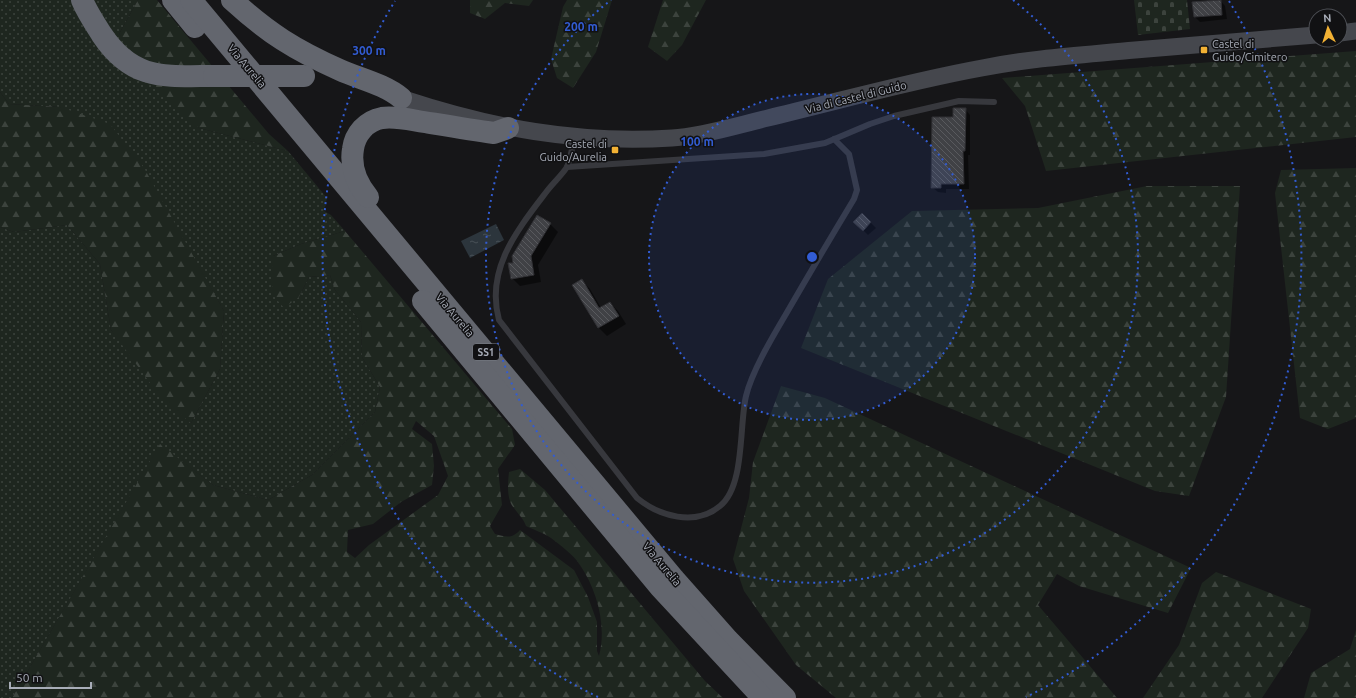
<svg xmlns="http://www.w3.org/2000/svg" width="1356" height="698" font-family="Ubuntu,sans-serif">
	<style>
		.grass { fill: url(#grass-dots) }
		.forest { fill: url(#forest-firs); fill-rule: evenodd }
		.cemetery { fill: url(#cemetery-stones) }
		.water { fill: url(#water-ripples) }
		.shadow { fill: #0007 }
		.building { fill: url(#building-back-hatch); stroke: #303034 }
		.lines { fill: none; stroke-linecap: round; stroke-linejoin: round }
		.lane { stroke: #37383d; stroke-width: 6 }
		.secondary { stroke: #45474d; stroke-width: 17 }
		.highway { stroke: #63666e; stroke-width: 22 }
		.highway-bridge { stroke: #63666e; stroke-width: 22 }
		.ring { fill: none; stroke: #325cd3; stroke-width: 2; stroke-dasharray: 2 4 }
		.poi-dot { fill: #f2b134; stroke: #111113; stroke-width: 1.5 }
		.labels { text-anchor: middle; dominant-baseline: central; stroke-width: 3; stroke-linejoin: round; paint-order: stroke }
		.shield { fill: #111113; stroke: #7b7e86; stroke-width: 1 }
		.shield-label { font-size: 10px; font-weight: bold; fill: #a8adb8 }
		.poi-label { font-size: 11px; fill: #a8adb8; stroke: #111113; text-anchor: start }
		.street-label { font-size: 11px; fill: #a8adb8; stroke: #111113 }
		.centre { fill: #325cd3; stroke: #111113; stroke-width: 2 }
		.ring-label { font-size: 12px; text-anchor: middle; font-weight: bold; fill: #325cd3; stroke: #111113; stroke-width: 3; stroke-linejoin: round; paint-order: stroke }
	</style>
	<defs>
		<pattern id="grass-dots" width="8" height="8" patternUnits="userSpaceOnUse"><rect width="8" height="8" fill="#1e261f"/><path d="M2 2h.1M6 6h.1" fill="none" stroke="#3c433d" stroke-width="1.8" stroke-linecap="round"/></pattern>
		<pattern id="forest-firs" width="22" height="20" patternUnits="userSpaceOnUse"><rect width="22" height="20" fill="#1e261f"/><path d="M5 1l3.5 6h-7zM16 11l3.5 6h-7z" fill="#3c433d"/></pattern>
		<pattern id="cemetery-stones" width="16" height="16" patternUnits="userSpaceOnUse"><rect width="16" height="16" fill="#1e261f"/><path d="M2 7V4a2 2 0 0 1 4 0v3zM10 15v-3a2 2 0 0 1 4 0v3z" fill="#3c433d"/></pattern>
		<pattern id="water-ripples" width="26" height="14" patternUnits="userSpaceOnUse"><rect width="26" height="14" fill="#2c353c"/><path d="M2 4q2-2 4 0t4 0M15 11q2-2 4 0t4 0" fill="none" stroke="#485056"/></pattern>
		<pattern id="building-back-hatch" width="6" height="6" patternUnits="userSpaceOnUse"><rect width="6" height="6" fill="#404145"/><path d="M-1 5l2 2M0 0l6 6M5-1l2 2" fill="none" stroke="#595a5e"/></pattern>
	</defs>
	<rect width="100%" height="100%" fill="#161618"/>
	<!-- grass -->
	<polygon class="grass" points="0,0 138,0 119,34 199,128 288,151 327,198 324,211 331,215 345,231 301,244 273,256 299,297 309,277 330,275 335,290 361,322 362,357 380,387 375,412 312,475 268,500 213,485 160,445 12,698 0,698 0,227 14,232 67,225 100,264 111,330 191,423 220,369 224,311 188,248 60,107 9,104 0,92"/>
	<!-- forest -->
	<g class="forest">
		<polygon points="138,0 157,0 269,134 288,151 199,128 165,99 119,34"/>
		<polygon points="470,0 533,0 529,6 505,3 485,19 470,13"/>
		<polygon points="567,0 612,0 596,52 573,88 557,78 551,59 563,7"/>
		<polygon points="663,0 706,0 682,45 667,61 648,47"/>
		<polygon points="1356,51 1356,137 1046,171 1025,106 1002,78"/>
		<polygon points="0,92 9,104 60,107 110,124 144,168 224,311 220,369 191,423 162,399 111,330 100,264 67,225 14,232 0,227"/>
		<polygon points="1356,168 1356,418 1328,429 1300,418 1275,193 1281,170"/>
		<polygon points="1147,186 1240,186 1226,397 1189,496 1155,491 801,348 828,279 912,211 1038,208"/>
		<path d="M345 231 512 429 515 445 498 469 502 505 490 526 495 534C506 537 512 539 520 530L574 570 588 597 597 622V651L599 656C607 626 597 590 580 565 574 555 560 545 551 538 544 533 534 530 526 526 523 518 519 515 514 508 506 499 508 482 509 472L520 469 545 490 705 681 723 698H12L160 444 213 485 268 500 312 475 375 412 380 387 362 357 361 322 335 290 330 275 309 277 299 297 284 308 272 294 273 256 301 244ZM416 421 434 436 448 476 438 495 369 545 355 558 347 552 348 530 373 524 401 502 432 485 434 466 432 444 412 429Z"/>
		<polygon points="781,386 825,398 1191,568 1168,613 1079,586 1057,574 1038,605 1117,698 836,698 796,665 744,591 733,559 749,498 753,462"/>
		<polygon points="1216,572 1311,609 1308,628 1262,698 1143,698 1179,645 1202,583"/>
		<polygon points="1356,630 1356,698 1304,698 1311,673 1350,649"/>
	</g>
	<!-- cemetery -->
	<polygon class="cemetery" points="1134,0 1187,0 1190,29 1138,35"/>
	<!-- water -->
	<polygon class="water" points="496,224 504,240 470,258 461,241"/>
	<!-- shadow -->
	<g class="shadow">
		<polygon points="1220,0 1225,6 1227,19 1200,22 1195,17"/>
		<polygon points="965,109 970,115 970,155 968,155 969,189 946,189 946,193 938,192 932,187 954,118"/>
		<polygon points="862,214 876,228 868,235 855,222"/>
		<polygon points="550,224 558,232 538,265 541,282 520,286 512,278 514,263"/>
		<polygon points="582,281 590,289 601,308 610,303 618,311 626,324 607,336 599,328 574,286"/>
	</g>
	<!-- building -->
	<g class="building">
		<polygon points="1221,0 1222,15 1194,17 1192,2"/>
		<polygon points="953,108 966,108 965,151 963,151 964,184 941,184 941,188 931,188 932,117 953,117"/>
		<polygon points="862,213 871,222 863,231 853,222"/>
		<polygon points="537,215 551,223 531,256 534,275 511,279 508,263 513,263 512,256"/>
		<polygon points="582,279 599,308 610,302 619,316 598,328 572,285"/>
	</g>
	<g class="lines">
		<!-- lane -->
		<g class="lane">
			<path d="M575 137C572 146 571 158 567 167 562 175 553 183 547 191 518 229 485 269 499 320L637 498C659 516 695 527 720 506 745 486 739 426 746 396 752 371 773 336 786 314 808 276 831 237 854 199L857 190 849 154 834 139"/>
			<polyline points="567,167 764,154 825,143 870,124 894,116 959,101 994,102"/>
		</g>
		<!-- secondary -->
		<g class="secondary">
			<polyline points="1340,33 1356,31"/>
			<path d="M401 98C492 128 576 144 672 138 703 136 738 125 768 118 839 101 910 81 982 68 1032 58 1083 55 1135 50 1195 45 1256 40 1316 35"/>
		</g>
		<!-- highway -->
		<g class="highway">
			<path d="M82 0C87 12 95 24 102 35 133 81 164 76 214 76"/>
			<polyline points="173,0 195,27"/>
			<polyline points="191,0 674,579 728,640 785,698"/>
			<path d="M232 0C268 33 295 50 340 70 360 79 384 84 401 98"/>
			<path d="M368 197C357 184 350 167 353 149 355 134 366 121 382 118 396 116 411 120 424 122 448 126 471 130 494 133L508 128"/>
			<polyline points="423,301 660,587 763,698"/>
		</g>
		<!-- highway-bridge -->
		<polyline class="highway-bridge" points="214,76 304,76"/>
	</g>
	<!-- distance rings -->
	<circle cx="812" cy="257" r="163" fill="#325cd3" fill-opacity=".12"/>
	<g class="ring">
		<circle cx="812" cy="257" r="163"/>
		<path d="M1013 0A326 326 0 1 1 611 0"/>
		<path d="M598 697A489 489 0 0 1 395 1M1229 1A489 489 0 0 1 1026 697"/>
	</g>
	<!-- markers -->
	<g class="poi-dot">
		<rect x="1200" y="46" width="8" height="8" rx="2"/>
		<rect x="611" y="146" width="8" height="8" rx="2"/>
	</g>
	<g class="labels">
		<!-- shield labels -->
		<rect class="shield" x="473" y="344" width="26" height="16" rx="3"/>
		<g class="shield-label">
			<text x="486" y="352">SS1</text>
		</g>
		<!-- poi labels -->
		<g class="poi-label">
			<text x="1212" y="44">Castel di<tspan x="1212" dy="13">Guido/Cimitero</tspan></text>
			<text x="607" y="144" text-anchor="end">Castel di<tspan x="607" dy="13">Guido/Aurelia</tspan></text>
		</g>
		<!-- street labels -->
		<g class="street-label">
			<text transform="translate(247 66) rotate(50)">Via Aurelia</text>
			<text transform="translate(856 97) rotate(-14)">Via di Castel di Guido</text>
			<text transform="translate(455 315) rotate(50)">Via Aurelia</text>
			<text transform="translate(662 564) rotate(50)">Via Aurelia</text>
		</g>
	</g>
	<circle cx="812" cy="257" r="6" class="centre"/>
	<g class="ring-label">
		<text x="581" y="31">200 m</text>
		<text x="369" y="55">300 m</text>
		<text x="697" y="146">100 m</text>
	</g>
	<!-- north arrow -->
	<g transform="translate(1328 28) rotate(356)"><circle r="19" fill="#111113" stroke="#4d4f55"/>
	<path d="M0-3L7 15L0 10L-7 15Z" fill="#f2b134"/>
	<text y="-6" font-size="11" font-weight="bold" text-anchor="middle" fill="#a8adb8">N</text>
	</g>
	<!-- scale -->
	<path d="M10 682v6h81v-6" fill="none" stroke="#a8adb8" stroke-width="2"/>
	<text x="16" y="682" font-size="12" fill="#a8adb8" stroke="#111113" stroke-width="3" paint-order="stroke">50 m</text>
</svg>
